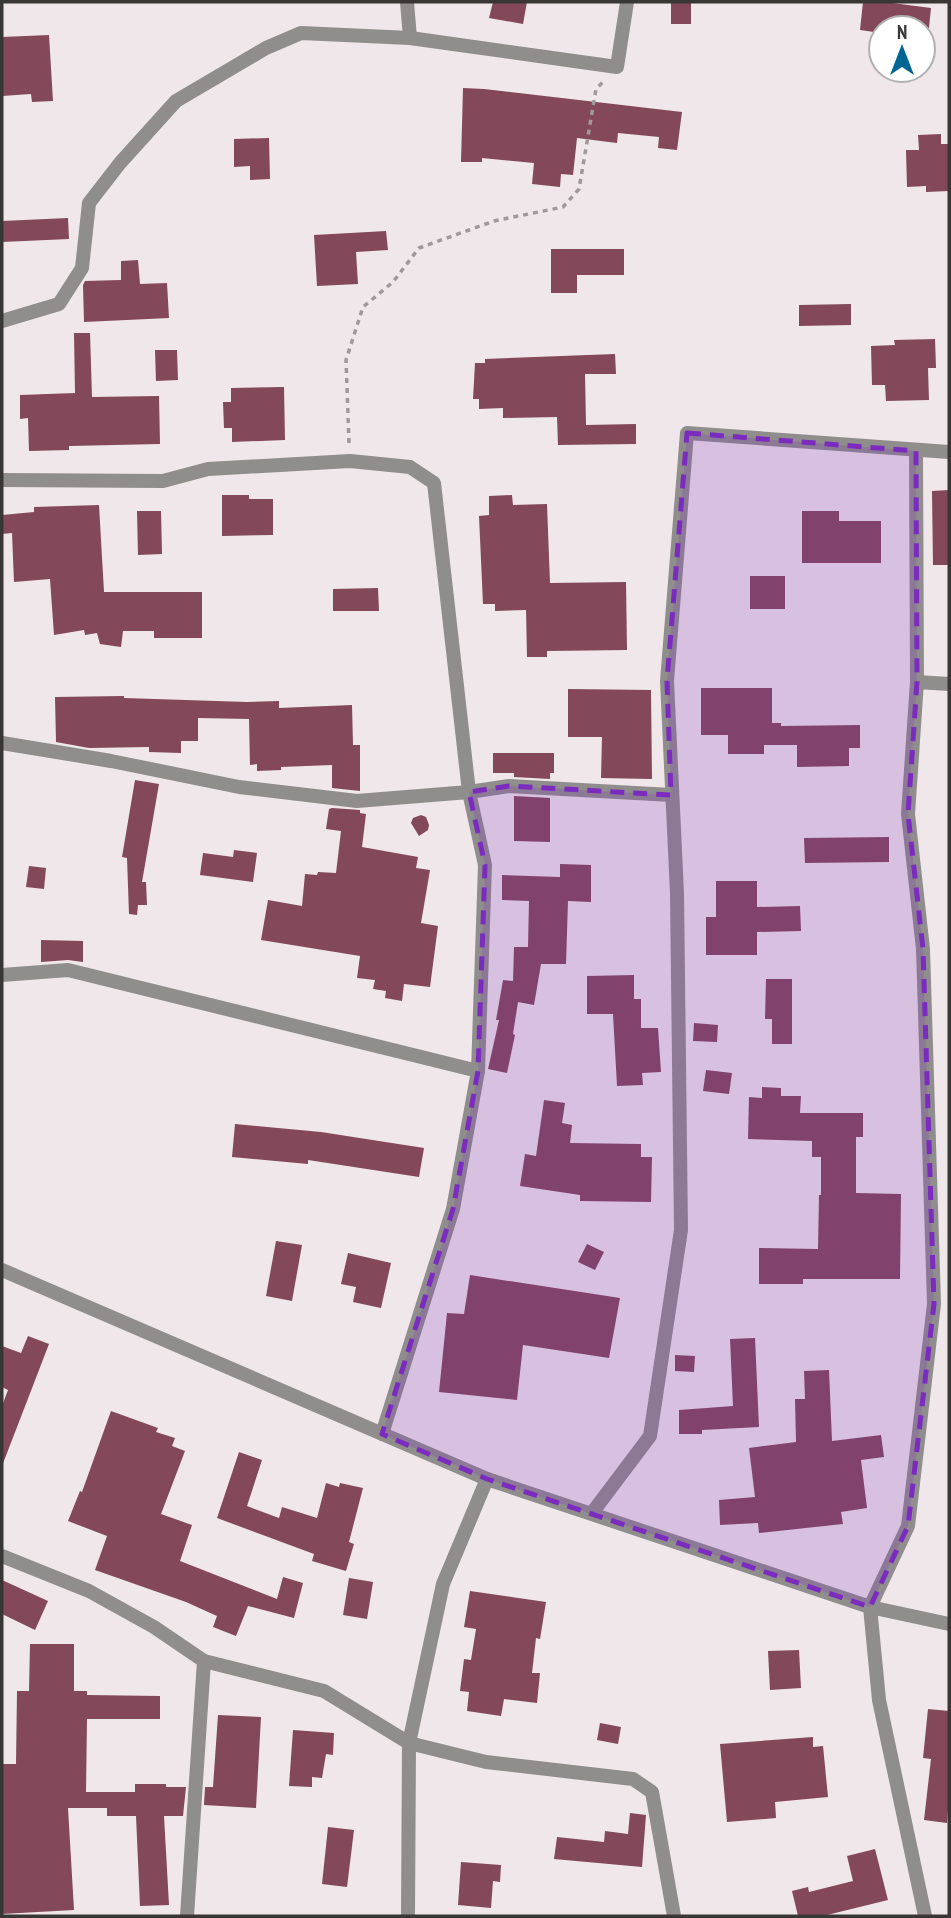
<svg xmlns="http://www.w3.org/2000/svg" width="951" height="1918" font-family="'PT Sans Narrow',sans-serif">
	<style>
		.building { fill: #83485a }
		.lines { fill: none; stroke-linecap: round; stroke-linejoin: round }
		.path { stroke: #9f999a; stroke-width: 3.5; stroke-dasharray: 5 5; stroke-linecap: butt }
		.minor { stroke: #908d8d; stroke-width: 14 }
		.marked { fill: #7b2cbf; fill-opacity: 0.2; stroke: #7b2cbf; stroke-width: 5; stroke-dasharray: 14 9; stroke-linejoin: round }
	</style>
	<rect width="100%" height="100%" fill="#efe7e9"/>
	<!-- building -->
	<g class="building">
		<polygon points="493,2 527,2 523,24 489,18"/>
		<rect x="671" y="2" width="20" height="22"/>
		<polygon points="863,2 885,2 931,8 929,28 891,24 890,28 881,28 881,33 860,30"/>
		<polygon points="49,35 53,101 32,102 31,94 2,96 2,37"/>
		<polygon points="463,88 484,89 682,112 677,150 658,148 659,137 618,133 617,143 577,138 573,175 561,174 560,187 532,184 534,163 482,158 482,162 461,162"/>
		<polygon points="941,134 941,144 949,144 949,191 926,192 926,186 907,187 906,150 919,150 918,135"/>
		<polygon points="269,138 270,179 250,180 250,166 234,167 234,139"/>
		<polygon points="68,218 69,239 2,242 2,221"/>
		<polygon points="386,231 388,250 356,252 358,284 317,286 314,235"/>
		<polygon points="551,249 624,249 624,275 577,275 577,293 551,293"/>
		<polygon points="138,260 140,284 167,283 169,318 84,322 83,285 85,281 121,280 121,261"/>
		<polygon points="851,304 851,325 799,326 799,305"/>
		<polygon points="74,333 90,333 92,397 159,396 160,444 69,446 69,450 29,451 28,418 20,419 20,395 75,393"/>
		<polygon points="935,339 936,368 928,368 929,400 886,401 885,385 872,385 871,346 895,345 894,340"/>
		<polygon points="155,350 177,350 178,380 156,381"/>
		<polygon points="615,354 616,374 585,374 586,425 636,424 636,444 558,445 557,417 503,418 503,408 479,409 479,399 473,399 475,363 485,363 485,359"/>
		<polygon points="284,387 285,440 232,442 232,428 224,428 223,402 231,402 231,388"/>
		<polygon points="949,490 949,565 933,565 932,491"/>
		<polygon points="222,495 249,495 249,499 273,499 273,535 222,536"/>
		<polygon points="512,495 513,505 547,504 550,583 626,582 627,650 547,651 547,657 527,657 526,610 495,611 495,604 483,604 479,516 489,515 489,496"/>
		<polygon points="99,505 104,592 202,592 202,638 154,638 154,631 123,631 121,647 100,644 97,633 85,635 84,630 54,635 50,579 14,582 12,533 2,534 2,515 34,512 34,507"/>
		<polygon points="137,511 161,511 162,554 138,555"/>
		<polygon points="802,511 839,511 839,521 881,521 881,563 802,563"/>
		<rect x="750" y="576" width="35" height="33"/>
		<polygon points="378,588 379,611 333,611 333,589"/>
		<polygon points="701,688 772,688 772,723 781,723 781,726 860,725 860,748 849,748 849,766 797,767 797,745 764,745 764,754 728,754 728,735 701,735"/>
		<polygon points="568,689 651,690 652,779 601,778 602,737 568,737"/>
		<polygon points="124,696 124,698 247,702 279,701 279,708 352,705 353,745 360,745 360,791 332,788 332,765 281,767 281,770 257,771 257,764 250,765 249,719 198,718 198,741 181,741 181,753 149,752 149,747 89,748 56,742 55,697"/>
		<polygon points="493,753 554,753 554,773 550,773 550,779 514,777 514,773 493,773"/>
		<polygon points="135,780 159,784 142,882 146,882 147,905 138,905 137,915 129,914 127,858 122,857"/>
		<polygon points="514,796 550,798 550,842 514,841"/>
		<polygon points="332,808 360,810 360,813 366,814 362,847 418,857 416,868 430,870 421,923 438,926 430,987 404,984 402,1001 385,998 386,991 373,989 375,980 357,978 360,956 261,940 268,900 302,906 305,874 317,875 318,872 336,873 341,831 326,829 329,809"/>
		<polygon points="421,815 426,817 429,825 428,830 419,836 411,823 413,818"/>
		<polygon points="889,837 889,862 805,863 804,838"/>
		<polygon points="234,850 257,853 253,882 200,875 203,853 233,857"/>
		<polygon points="560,864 591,865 591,902 568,901 566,964 541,964 534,1005 518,1002 513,1034 515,1035 507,1073 488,1069 499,1020 496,1020 503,980 513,981 514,947 528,947 529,901 502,900 502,875 560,877"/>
		<polygon points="29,866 46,868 44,889 26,887"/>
		<polygon points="716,881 757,881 757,907 800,906 801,931 757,932 757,955 706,955 706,917 716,917"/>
		<polygon points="41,940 83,941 83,962 68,960 41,962"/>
		<polygon points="634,975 634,999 641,999 641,1028 658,1028 661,1072 642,1073 643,1085 617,1086 613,1014 587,1014 587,976"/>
		<polygon points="766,979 792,979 792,1044 772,1044 772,1019 765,1019"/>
		<polygon points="694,1023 718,1025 717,1042 693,1041"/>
		<polygon points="706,1070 732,1073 729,1094 703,1091"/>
		<polygon points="762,1087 781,1088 781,1096 801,1096 800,1113 863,1113 863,1137 856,1137 856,1193 901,1194 900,1279 803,1279 803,1284 759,1284 759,1248 818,1249 819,1195 821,1195 821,1157 812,1157 812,1141 748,1139 749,1097 762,1098"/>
		<polygon points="544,1100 565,1103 562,1123 572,1125 570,1143 641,1144 641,1157 652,1157 651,1202 580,1201 580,1195 520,1186 525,1154 536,1156"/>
		<polygon points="235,1124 321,1132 424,1148 419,1177 308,1160 308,1164 232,1157"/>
		<polygon points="276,1241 302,1245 292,1301 266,1296"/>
		<polygon points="587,1244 604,1252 595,1270 578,1262"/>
		<polygon points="348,1253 391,1263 381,1308 353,1302 356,1287 341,1284"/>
		<polygon points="470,1275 620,1298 609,1358 523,1345 517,1400 439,1392 447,1313 464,1314"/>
		<polygon points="28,1336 49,1344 2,1466 2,1406 8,1390 2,1387 2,1346 21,1353"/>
		<polygon points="755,1338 759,1427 702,1430 702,1434 679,1434 679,1410 733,1406 730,1339"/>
		<polygon points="675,1355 695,1356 694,1372 675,1371"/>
		<polygon points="829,1370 832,1441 881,1435 884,1457 861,1460 867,1508 841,1512 843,1524 759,1533 758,1523 720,1525 719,1500 755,1497 749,1448 796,1442 795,1399 805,1399 804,1371"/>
		<polygon points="111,1411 158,1428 156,1432 175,1438 172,1446 185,1451 161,1514 192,1525 180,1561 277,1599 283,1577 303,1583 294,1618 248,1606 236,1636 213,1627 217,1616 186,1602 95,1570 107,1536 68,1521 80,1491 82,1492"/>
		<polygon points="239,1452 262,1460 247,1506 279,1518 282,1507 317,1518 326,1483 339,1487 340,1483 363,1488 349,1542 354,1544 346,1571 312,1561 314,1554 217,1518"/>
		<polygon points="349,1578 373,1582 367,1619 343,1615"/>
		<polygon points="2,1580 48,1601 35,1630 2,1614"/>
		<polygon points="470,1591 546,1602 540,1639 536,1638 532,1673 540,1673 537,1703 504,1699 501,1716 467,1711 469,1692 460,1691 464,1659 471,1660 476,1629 464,1627"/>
		<polygon points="30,1644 74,1644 74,1691 87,1691 87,1695 160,1696 160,1719 87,1719 86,1792 135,1792 135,1784 166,1784 166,1787 186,1787 183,1816 164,1816 169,1905 140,1906 136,1816 107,1816 107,1808 68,1808 74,1910 2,1914 2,1764 16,1764 17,1691 29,1691"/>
		<polygon points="799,1650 801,1688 770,1690 768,1651"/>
		<polygon points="928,1709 949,1711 949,1797 947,1823 924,1820 931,1759 923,1758"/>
		<polygon points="218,1715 261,1717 256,1808 204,1805 205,1787 213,1787"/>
		<polygon points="600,1723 621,1727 618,1744 597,1740"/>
		<polygon points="293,1730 334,1733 333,1755 326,1754 322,1778 312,1777 312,1787 289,1786"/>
		<polygon points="813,1737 813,1747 823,1746 828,1797 775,1802 776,1818 727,1822 720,1744"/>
		<polygon points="630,1813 646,1815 642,1867 554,1859 557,1837 604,1842 605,1831 628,1834"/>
		<polygon points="328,1827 354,1830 347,1887 322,1884"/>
		<polygon points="875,1849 888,1900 823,1916 798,1916 792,1891 808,1887 809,1892 853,1881 847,1856"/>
		<polygon points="461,1862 501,1865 500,1882 493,1881 491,1908 458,1905"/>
	</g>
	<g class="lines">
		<!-- path -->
		<polyline class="path" points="349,443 346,360 363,307 393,282 419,248 494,221 563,207 579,189 596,89 604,81"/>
		<!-- minor -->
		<g class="minor">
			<polyline points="407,2 410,38"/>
			<polyline points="2,321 59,304 82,268 89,203 120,163 176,101 266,48 301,33 410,38 617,67 627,2"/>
			<polyline points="916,451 917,682 908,814 923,949 934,1304 908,1526 870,1607 879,1700 925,1916"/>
			<polyline points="2,480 163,481 208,469 350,461 410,467 434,483 469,792 357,801 239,787 111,761 2,743"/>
			<polyline points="917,682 949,684"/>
			<polyline points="2,975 68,970 478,1071"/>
			<polyline points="2,1270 487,1479 870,1607 949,1624"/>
			<polyline points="382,1434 453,1209 478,1071 485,865 469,792 509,786 671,795"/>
			<polyline points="592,1513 650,1436 681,1230 677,893 667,681 687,433 949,452"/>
			<polyline points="2,1556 89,1591 154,1627 204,1661 324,1691 409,1743 486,1762 633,1779 652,1792 674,1916"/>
			<polyline points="187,1916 204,1661"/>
			<polyline points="408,1916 409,1743 443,1584 487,1479"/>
		</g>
	</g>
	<!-- marked area -->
	<path class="marked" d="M687 433 916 451 917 682 908 814 923 949 934 1304 908 1526 870 1607 487 1479 382 1434 453 1209 478 1071 485 865 469 792 509 786 671 795 667 681Z"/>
	<!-- border -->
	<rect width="951" height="1918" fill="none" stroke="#393636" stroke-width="7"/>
	<!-- north arrow -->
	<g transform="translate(902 49)"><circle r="33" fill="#ffffff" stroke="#b0afaf" stroke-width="2"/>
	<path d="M0-5L12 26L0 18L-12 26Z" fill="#016594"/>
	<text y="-10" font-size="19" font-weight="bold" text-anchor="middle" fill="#393636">N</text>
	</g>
</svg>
